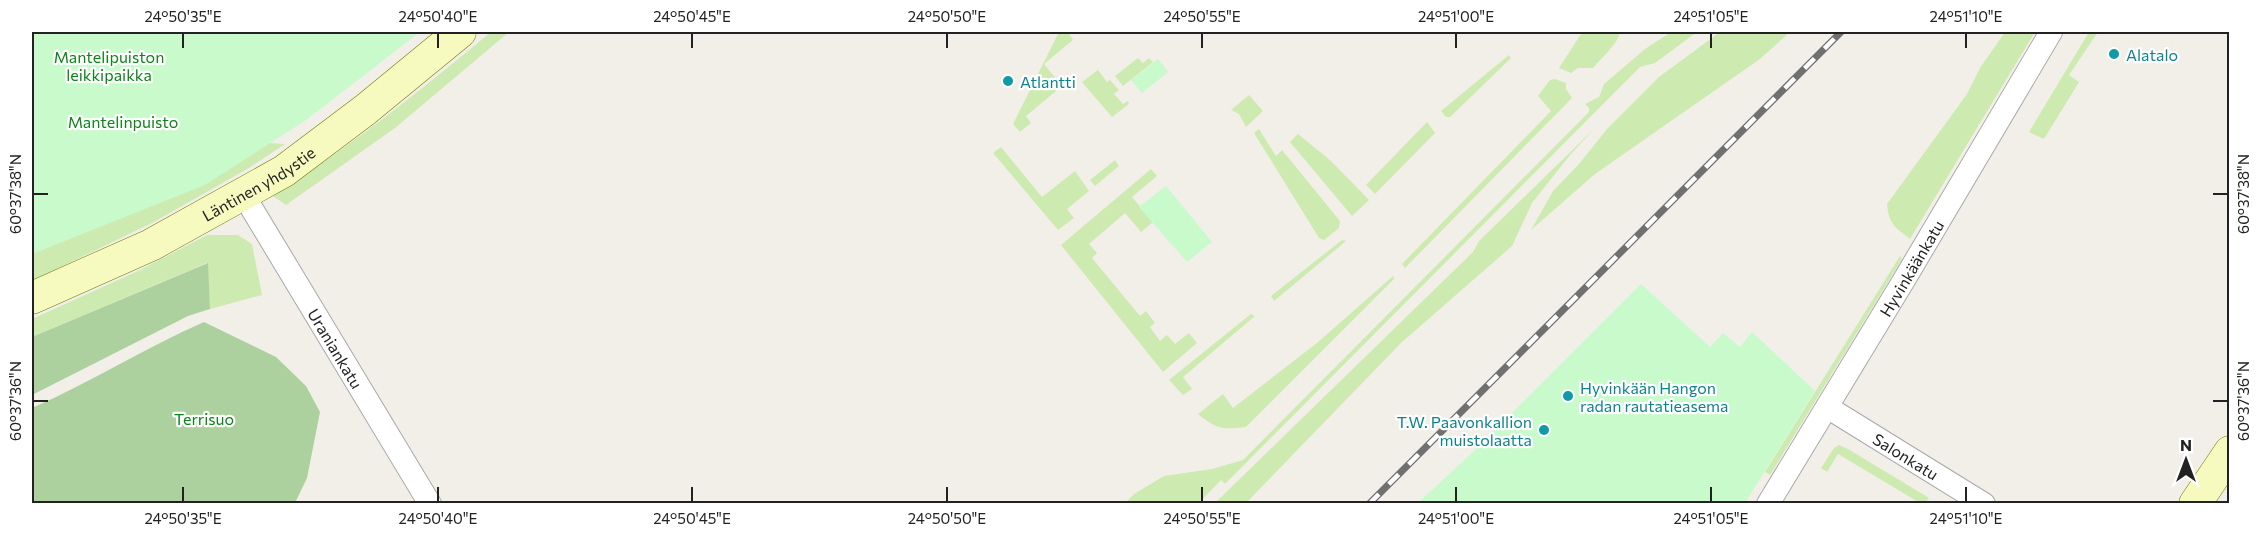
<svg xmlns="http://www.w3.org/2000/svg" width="2261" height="535" font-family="Commissioner,sans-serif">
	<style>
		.grass { fill: #cdebb0 }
		.forest { fill: #add19e }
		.park { fill: #c8facc }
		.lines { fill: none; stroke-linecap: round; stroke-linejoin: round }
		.minor-casing { stroke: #a9a9a9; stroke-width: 24 }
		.secondary-casing { stroke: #707d05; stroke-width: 33 }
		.minor { stroke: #fff; stroke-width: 22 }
		.secondary { stroke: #f7fabf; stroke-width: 32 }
		.rail-casing { stroke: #707070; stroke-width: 7 }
		.rail { stroke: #fff; stroke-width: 4.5; stroke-dasharray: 14; stroke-linecap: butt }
		.ticks { fill: none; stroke: #222; stroke-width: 2 }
		.culture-dot { fill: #0f9aa8; stroke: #fff; stroke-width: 2 }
		.labels { text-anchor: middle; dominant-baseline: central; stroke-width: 4.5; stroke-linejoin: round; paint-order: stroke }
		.culture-label { font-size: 16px; fill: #0d838f; stroke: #fff; text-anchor: start }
		.park-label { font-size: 16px; fill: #0c8416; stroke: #fff }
		.street-label { font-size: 16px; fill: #222; stroke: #fff }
		.neatline { fill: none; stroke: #222; stroke-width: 2 }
		.ticks-label { font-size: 15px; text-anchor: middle; fill: #222 }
	</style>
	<rect width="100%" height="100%" fill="#f2efe9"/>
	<!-- grass -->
	<g class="grass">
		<path d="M491 32H509L395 128 286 205 273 196C350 147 421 90 491 32Z"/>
		<polygon points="1059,32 1068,32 1073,40 1044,64 1062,86 1026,116 1031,123 1020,132 1013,124"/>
		<path d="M1599 32H1620C1618 44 1602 57 1593 68H1578L1571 73 1559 68 1581 34Z"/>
		<polygon points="1671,32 1697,32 1655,63 1640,67 1225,484 1221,480 1199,503 1125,503 1134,494 1164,476 1212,469 1243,460 1589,112 1589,108 1585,104 1599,97 1604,84 1645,49"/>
		<polygon points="1720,32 1790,32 1760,59 1595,174 1531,230 1553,191 1579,164 1607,129 1659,77"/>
		<path d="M2005 32H2035L1910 239C1895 227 1889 225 1887 204L1967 94 1980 68Z"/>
		<polygon points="2089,32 2098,32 2069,75 2079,82 2044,139 2029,132"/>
		<polygon points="1509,55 1511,58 1450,117 1446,117 1441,111"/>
		<polygon points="1138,58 1143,63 1149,58 1153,62 1123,86 1115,76"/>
		<polygon points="32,60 269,143 285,144 249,168 154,222 32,281"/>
		<polygon points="1098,70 1107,82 1110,80 1119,90 1114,94 1123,104 1128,101 1129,104 1112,117 1082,82"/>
		<polygon points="1555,79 1566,83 1566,89 1572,98 1405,268 1402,264 1551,111 1538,96 1550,80"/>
		<polygon points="1249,95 1263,111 1246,127 1239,114 1231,110"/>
		<polygon points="1427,122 1435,133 1375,194 1366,185"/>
		<polygon points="1595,128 1570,155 1532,203 1512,246 1401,343 1246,503 1215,503 1473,252 1479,241"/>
		<polygon points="1259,129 1276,156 1282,150 1340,221 1339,228 1324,240 1319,238 1254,133"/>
		<polygon points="1298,134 1331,161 1369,200 1352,216 1290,142"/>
		<polygon points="1001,147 1042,197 1075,171 1089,191 1067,209 1074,218 1058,230 993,153"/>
		<polygon points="1115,160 1119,166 1095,186 1090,180"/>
		<polygon points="1151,169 1157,176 1132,197 1153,222 1141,232 1125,213 1089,244 1097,253 1092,258 1140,316 1146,311 1155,323 1150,327 1160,341 1167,335 1175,344 1189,333 1197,343 1163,372 1061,245"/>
		<polygon points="207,235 238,235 252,244 262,295 210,309 207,263 32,337 32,319 140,270"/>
		<polygon points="1342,240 1346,241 1274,301 1271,296"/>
		<polygon points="1900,256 1902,259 1770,475 1765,472"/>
		<path d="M1393 276 1394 279 1246 427C1223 430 1216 429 1198 414L1223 394 1233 408 1317 343Z"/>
		<polygon points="1251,314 1255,316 1183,377 1192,389 1183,395 1169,380"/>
		<polygon points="1839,445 1848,449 1929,498 1925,503 1920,503 1838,454 1827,472 1821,468 1834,448"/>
	</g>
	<!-- forest -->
	<g class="forest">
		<polygon points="208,263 210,309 188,316 32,395 32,337"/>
		<path d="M204 322 276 357 306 386 320 412 307 478 295 503H32V408C91 382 145 348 204 322Z"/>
	</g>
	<!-- park -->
	<g class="park">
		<polygon points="32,32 420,32 306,120 205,185 32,254"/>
		<polygon points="1158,59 1168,72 1142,93 1131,80"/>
		<polygon points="1166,186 1212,242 1187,262 1139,207"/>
		<polygon points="1641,284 1710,347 1723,333 1740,347 1752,332 1815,391 1745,503 1418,503 1475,450"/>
	</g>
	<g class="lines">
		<defs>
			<g id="minor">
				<path id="s1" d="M243 194 430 504"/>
				<path id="s2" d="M1827 407 1984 504"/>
				<path id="s3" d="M1768 504 1904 280 2051 32"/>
			</g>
			<g id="secondary">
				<path id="s4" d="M32 298 151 245 284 171 365 110 460 32"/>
				<polyline points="2195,504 2230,452"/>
			</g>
		</defs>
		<!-- minor casing -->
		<use href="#minor" class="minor-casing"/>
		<!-- secondary casing -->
		<use href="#secondary" class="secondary-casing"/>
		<!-- minor -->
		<use href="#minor" class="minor"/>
		<!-- secondary -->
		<use href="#secondary" class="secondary"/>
		<defs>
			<polyline id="rail" points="1369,504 1841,32"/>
		</defs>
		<!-- rail casing -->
		<use href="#rail" class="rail-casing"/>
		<!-- rail -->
		<use href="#rail" class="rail"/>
	</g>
	<!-- ticks -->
	<path class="ticks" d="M183 33V48M438 33V48M692 33V48M947 33V48M1202 33V48M1456 33V48M1711 33V48M1966 33V48M33 194H48M2213 194H2228M33 401H48M2213 401H2228M183 487V502M438 487V502M692 487V502M947 487V502M1202 487V502M1456 487V502M1711 487V502M1966 487V502"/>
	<!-- markers -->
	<g class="culture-dot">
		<circle cx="2114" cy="54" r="6"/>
		<circle cx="1008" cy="81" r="6"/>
		<circle cx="1568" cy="396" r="6"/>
		<circle cx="1544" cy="430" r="6"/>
	</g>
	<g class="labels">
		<!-- culture labels -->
		<g class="culture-label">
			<text x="2126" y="54">Alatalo</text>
			<text x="1020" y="81">Atlantti</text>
			<text x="1580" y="387">Hyvinkään Hangon<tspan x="1580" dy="18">radan rautatieasema</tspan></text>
			<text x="1532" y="421" text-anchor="end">T.W. Paavonkallion<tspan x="1532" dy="18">muistolaatta</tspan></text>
		</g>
		<!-- park labels -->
		<g class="park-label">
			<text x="109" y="56">Mantelipuiston<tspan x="109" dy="18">leikkipaikka</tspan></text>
			<text x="123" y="121">Mantelinpuisto</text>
			<text x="204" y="418">Terrisuo</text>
		</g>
		<!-- street labels -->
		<g class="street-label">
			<text stroke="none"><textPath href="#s4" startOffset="254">Läntinen yhdystie</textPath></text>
			<text stroke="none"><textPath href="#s3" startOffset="276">Hyvinkäänkatu</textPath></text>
			<text stroke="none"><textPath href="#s1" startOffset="180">Uraniankatu</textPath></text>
			<text stroke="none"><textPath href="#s2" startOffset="93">Salonkatu</textPath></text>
		</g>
	</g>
	<!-- border -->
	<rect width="2261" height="535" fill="none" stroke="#ffffff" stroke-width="66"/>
	<!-- north arrow -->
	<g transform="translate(2186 460)" stroke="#ffffff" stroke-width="4.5" paint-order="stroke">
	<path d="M0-4.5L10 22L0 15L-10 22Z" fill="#222222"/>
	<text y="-9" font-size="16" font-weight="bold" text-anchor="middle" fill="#222222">N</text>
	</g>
	<rect x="33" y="33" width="2195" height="469" class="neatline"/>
	<g class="ticks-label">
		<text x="183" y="22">24°50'35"E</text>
		<text x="438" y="22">24°50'40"E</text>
		<text x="692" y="22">24°50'45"E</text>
		<text x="947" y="22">24°50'50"E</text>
		<text x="1202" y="22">24°50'55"E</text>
		<text x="1456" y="22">24°51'00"E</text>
		<text x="1711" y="22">24°51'05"E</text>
		<text x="1966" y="22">24°51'10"E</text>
		<text transform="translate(16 194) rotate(-90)" y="5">60°37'38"N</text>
		<text transform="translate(2244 194) rotate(-90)" y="5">60°37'38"N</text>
		<text transform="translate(16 401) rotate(-90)" y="5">60°37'36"N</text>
		<text transform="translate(2244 401) rotate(-90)" y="5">60°37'36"N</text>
		<text x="183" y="524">24°50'35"E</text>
		<text x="438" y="524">24°50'40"E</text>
		<text x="692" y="524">24°50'45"E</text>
		<text x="947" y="524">24°50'50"E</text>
		<text x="1202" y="524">24°50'55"E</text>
		<text x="1456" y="524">24°51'00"E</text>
		<text x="1711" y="524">24°51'05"E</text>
		<text x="1966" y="524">24°51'10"E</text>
	</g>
</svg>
